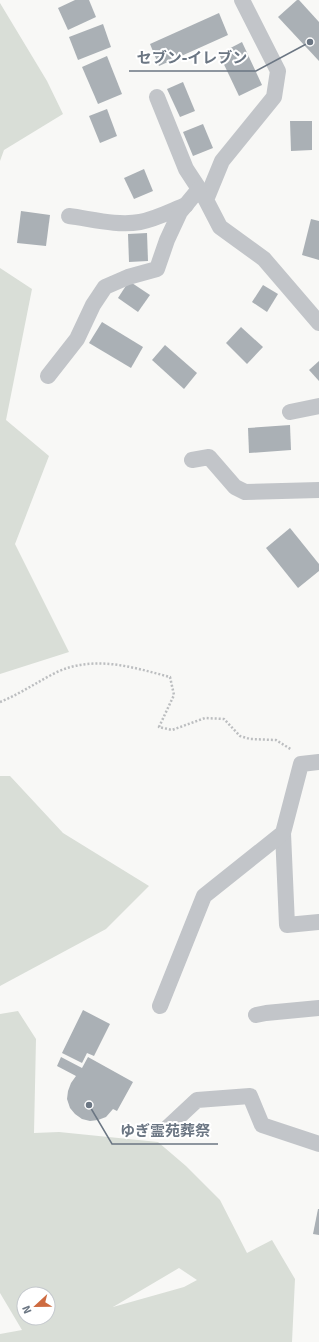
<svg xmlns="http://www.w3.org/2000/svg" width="319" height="1342" font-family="Signika,'Noto Sans JP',sans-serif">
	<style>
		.green { fill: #d9ded7; fill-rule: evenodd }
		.building { fill: #aab0b5 }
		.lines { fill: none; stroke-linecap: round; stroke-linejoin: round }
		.path { stroke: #bcbec0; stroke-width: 2.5; stroke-dasharray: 2 2; stroke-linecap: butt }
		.minor { stroke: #c2c5c9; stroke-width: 16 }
		.leader { fill: none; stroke: #6b7683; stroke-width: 1.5 }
		.callout-dot { fill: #6b7683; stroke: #fff; stroke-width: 1.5 }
		.callout-label { font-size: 15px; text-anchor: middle; font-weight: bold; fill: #6b7683; stroke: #fff; stroke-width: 4; stroke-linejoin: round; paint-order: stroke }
	</style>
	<rect width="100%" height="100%" fill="#f8f8f6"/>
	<!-- green -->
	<g class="green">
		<polygon points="0,3 47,81 63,114 4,150 0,161"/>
		<polygon points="0,268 32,289 6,420 49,456 15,544 69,652 0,674"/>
		<polygon points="0,776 10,776 63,833 149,886 106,929 0,986"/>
		<path d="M18 1011 36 1039 34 1133 59 1132 158 1142 186 1166 220 1200 247 1253 272 1240 295 1279 292 1342H0V1334L22 1330 0 1293V1014ZM179 1268 197 1280 184 1287 113 1307ZM24 1294H48V1318H24Z"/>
	</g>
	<!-- building -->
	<g class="building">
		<polygon points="75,0 89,0 96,17 68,30 58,8"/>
		<polygon points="297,0 299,0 319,22 319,61 278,17"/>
		<polygon points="219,13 228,35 159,66 150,44"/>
		<polygon points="103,24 111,47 78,60 69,37"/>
		<polygon points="242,42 262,85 239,96 219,54"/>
		<polygon points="107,56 122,94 98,104 82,67"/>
		<polygon points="183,82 195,111 180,117 167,89"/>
		<polygon points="107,109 117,136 100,143 89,116"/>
		<polygon points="290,121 312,121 312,150 291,151"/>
		<polygon points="203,124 213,148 193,156 183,132"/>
		<polygon points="144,169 153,191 134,199 124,178"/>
		<polygon points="21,211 50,215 46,246 17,243"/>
		<polygon points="311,219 319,221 319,260 302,255"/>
		<polygon points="147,233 148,261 129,262 128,234"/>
		<polygon points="129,281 150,295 138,312 118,298"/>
		<polygon points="263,285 278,294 267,312 252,302"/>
		<polygon points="102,322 143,347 131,368 89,343"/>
		<polygon points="241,327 263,347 247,364 226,343"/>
		<polygon points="165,345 197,373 184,389 152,360"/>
		<polygon points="319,361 319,381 309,370"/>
		<polygon points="290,425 291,450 249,453 248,428"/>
		<polygon points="290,528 319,564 319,571 298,588 266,548"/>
		<polygon points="83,1010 110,1024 94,1056 87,1053 82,1063 62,1053"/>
		<polygon points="61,1057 82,1068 88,1057 133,1082 117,1111 113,1109 106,1117 98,1120 90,1121 82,1119 75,1114 70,1108 67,1099 68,1091 71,1083 76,1076 57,1066"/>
		<polygon points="318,1209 319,1209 319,1235 313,1234"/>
	</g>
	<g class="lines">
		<!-- path -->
		<path class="path" d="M0 702C20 694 37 682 57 672 95 655 132 667 170 677L174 695 159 727 172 730 205 718 224 719 240 736 250 739 276 740 292 750"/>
		<!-- minor -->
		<g class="minor">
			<polyline points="242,0 278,71 274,97 222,161 206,200 220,227 264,259 319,323"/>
			<polyline points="157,97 186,169 205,198"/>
			<path d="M69 216C92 219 117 226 140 222 156 219 171 211 186 205"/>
			<polyline points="48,376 77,339 93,305 105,287 128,277 157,269 167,240 180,212 199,189"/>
			<polyline points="290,412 319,406"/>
			<polyline points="192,460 209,457 235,487 245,492 319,490"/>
			<polyline points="283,833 287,925 319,922"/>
			<polyline points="160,1006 204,896 283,833 301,764 319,762"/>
			<polyline points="256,1015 266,1013 319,1008"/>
			<polyline points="167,1128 197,1100 250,1096 262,1125 319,1144"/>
		</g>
	</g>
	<!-- callouts -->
	<path class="leader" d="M310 42L256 71H129M89 1105L112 1144H218"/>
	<g class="callout-dot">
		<circle cx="310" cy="42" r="4"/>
		<circle cx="89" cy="1105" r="4"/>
	</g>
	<g class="callout-label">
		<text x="192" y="63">セブン-イレブン</text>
		<text x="165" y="1136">ゆぎ霊苑葬祭</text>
	</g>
	<!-- north arrow -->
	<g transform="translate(36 1306) rotate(248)"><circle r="19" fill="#ffffff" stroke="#c4c8cd"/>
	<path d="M0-3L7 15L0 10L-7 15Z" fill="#ce6b40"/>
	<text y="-6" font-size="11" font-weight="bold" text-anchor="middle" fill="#6b7683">N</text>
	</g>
</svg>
